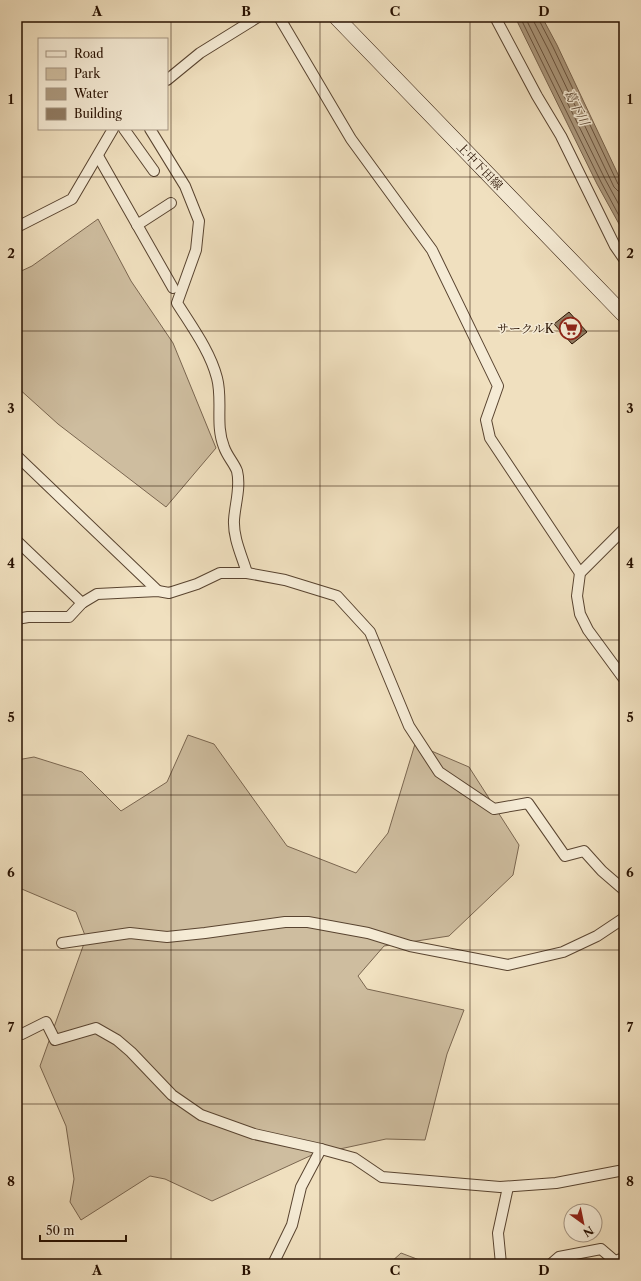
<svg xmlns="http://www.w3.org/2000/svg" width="641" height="1281" font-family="'Libre Caslon Text','Noto Serif JP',serif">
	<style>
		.green { fill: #cebd9f; stroke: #7a6650 }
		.water { fill: #ac997e; stroke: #77624c }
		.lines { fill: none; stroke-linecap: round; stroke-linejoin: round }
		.shore { stroke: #6a543f; stroke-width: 1 }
		.building { fill: #907c63; stroke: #271000 }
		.minor-casing { stroke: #594430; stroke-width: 12 }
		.secondary-casing { stroke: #271000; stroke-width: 16 }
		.minor { stroke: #f5ebd5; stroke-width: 10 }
		.secondary { stroke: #f5ebd5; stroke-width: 15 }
		.grid { fill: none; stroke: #271000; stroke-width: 1; stroke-opacity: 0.55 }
		.labels { text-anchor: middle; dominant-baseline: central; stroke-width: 3; stroke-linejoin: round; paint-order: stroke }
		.street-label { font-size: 12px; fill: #271000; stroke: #f5ebd5 }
		.poi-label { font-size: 12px; fill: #271000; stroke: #f5ebd5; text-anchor: end }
		.water-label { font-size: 13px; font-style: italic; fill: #634e39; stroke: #f5ebd5 }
		.neatline { fill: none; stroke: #271000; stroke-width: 1.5 }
		.grid-label { font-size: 13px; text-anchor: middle; font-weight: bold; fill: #271000 }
	</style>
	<rect width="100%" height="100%" fill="#f0e0bf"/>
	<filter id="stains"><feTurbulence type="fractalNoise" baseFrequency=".005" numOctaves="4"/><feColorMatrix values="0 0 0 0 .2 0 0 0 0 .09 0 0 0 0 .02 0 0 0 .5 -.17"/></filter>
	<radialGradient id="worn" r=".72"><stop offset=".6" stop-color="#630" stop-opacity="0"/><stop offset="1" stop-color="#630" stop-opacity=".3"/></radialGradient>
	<!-- green -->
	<g class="green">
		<polygon points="98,219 131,281 173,343 216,448 166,507 58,424 17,387 17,273 32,266"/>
		<polygon points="188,735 214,744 287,846 356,873 388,833 415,744 469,767 519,845 513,875 449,936 384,946 358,976 367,989 464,1010 447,1054 425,1140 386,1139 312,1155 212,1201 165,1179 150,1176 81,1220 70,1202 74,1179 66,1126 40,1066 86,938 76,912 17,887 17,760 34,757 82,772 121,811 167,782"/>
		<polygon points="401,1253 430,1264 389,1264"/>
	</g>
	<!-- water -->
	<polygon class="water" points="515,17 542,17 557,45 624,187 624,233 597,184"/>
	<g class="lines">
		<!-- shore -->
		<g class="shore">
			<polyline points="520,17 601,182 624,225"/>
			<polyline points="525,17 605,179 624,214"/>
			<polyline points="533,17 534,22 548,49 614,187 618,191 624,192"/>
			<polyline points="538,17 539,20 553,47 618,184 621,187 624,187"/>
		</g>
	</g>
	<!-- building -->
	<polygon class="building" points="569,312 587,332 572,344 554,324"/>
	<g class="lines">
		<defs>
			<g id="minor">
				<polyline points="279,17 351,139 432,250 498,386 486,420 490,438 580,573"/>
				<polyline points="495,17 537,96 561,136 615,246 624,259"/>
				<polyline points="167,80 200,53 258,17"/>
				<polyline points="124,129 154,171"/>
				<path d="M150 129 185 186 199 221 196 250 177 303C192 327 210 351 217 378 223 400 215 425 224 447 227 456 234 463 237 471 241 487 235 504 234 520 233 538 242 556 247 573"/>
				<polyline points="98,156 173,288"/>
				<polyline points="137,225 171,203"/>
				<polyline points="17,227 72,199 113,129"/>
				<polyline points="17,456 158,591"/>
				<polyline points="624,529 580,573 577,596 580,614 588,630 624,679"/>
				<polyline points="17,541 82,603"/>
				<polyline points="17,619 28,617 69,617 82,603 97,594 158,591 169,593 197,584 220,573 247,573 285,580 337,596 370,632 409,726 439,772 494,809 528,803 565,856 584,851 602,871 624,890"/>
				<polyline points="62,943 130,933 167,937 205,933 285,922 308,922 368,933 410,946 508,965 563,952 597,936 624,918"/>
				<polyline points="17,1034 22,1034 46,1022 55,1040 96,1028 117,1040 131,1052 172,1095 201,1115 254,1134 321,1149 354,1158 382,1177 500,1187 556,1183 624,1170"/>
				<polyline points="273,1264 292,1225 301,1187 321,1149"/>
				<polyline points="501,1264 498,1233 508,1187"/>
				<polyline points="551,1264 559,1257 601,1249 615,1261 624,1258"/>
			</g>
			<polyline id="secondary" points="336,17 624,315"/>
		</defs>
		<!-- minor casing -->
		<use href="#minor" class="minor-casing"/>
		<!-- secondary casing -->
		<use href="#secondary" class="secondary-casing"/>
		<!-- minor -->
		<use href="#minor" class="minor"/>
		<!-- secondary -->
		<use href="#secondary" class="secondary"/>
	</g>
	<!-- grid -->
	<path class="grid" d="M171 17V1264M320 17V1264M470 17V1264M17 177H624M17 331H624M17 486H624M17 640H624M17 795H624M17 950H624M17 1104H624"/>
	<!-- icons -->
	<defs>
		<symbol id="supermarket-ring" viewBox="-11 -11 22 22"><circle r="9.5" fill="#f5ebd5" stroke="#8f2418" stroke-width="1.5"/><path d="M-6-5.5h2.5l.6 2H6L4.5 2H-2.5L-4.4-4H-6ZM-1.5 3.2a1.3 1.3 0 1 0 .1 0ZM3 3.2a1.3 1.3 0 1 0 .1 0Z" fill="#8f2418"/></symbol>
	</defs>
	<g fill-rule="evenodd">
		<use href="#supermarket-ring" x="558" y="316" width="25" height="25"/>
	</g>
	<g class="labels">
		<!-- street labels -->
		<g class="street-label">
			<text transform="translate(480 166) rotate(46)">上中下田線</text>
		</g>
		<!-- poi labels -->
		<g class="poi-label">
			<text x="554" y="328">サークルK</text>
		</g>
		<!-- water labels -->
		<g class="water-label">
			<text transform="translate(577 107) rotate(63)">葛下川</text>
		</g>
	</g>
	<!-- margin -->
	<rect width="641" height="1281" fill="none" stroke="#f0e0bf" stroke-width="44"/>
	<!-- legend -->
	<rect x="38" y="38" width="130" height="92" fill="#f5ebd5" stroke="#a39380"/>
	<rect x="46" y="51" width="20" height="6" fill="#f5ebd5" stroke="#a39380"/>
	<text x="74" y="58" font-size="12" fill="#271000">Road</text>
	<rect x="46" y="68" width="20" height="12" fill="#cebd9f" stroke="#a39380"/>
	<text x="74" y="78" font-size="12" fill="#271000">Park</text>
	<rect x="46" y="88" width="20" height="12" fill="#ac997e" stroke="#a39380"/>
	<text x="74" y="98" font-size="12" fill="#271000">Water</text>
	<rect x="46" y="108" width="20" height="12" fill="#907c63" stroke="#a39380"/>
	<text x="74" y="118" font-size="12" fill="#271000">Building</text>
	<!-- north arrow -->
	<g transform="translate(583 1223) rotate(147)"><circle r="19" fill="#f5ebd5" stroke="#a39380"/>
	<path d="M0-3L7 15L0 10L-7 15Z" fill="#8f2418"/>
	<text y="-6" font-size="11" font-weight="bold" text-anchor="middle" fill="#271000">N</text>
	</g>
	<!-- scale -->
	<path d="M40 1235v6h86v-6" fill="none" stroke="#271000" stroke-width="2"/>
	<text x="46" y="1235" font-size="12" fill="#271000" stroke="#f5ebd5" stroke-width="3" paint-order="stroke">50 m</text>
	<rect x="22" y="22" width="597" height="1237" class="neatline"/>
	<g class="grid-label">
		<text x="97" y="16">A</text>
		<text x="246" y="16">B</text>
		<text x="395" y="16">C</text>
		<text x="544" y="16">D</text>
		<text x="11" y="104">1</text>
		<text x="630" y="104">1</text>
		<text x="11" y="258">2</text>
		<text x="630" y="258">2</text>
		<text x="11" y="413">3</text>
		<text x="630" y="413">3</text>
		<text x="11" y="568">4</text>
		<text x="630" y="568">4</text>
		<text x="11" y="722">5</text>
		<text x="630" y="722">5</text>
		<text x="11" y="877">6</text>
		<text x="630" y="877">6</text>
		<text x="11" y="1032">7</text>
		<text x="630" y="1032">7</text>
		<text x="11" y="1186">8</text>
		<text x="630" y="1186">8</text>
		<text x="97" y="1275">A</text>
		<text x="246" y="1275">B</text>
		<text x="395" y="1275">C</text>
		<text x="544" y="1275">D</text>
	</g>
	<rect width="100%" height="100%" filter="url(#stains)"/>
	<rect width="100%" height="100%" fill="url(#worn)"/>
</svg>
